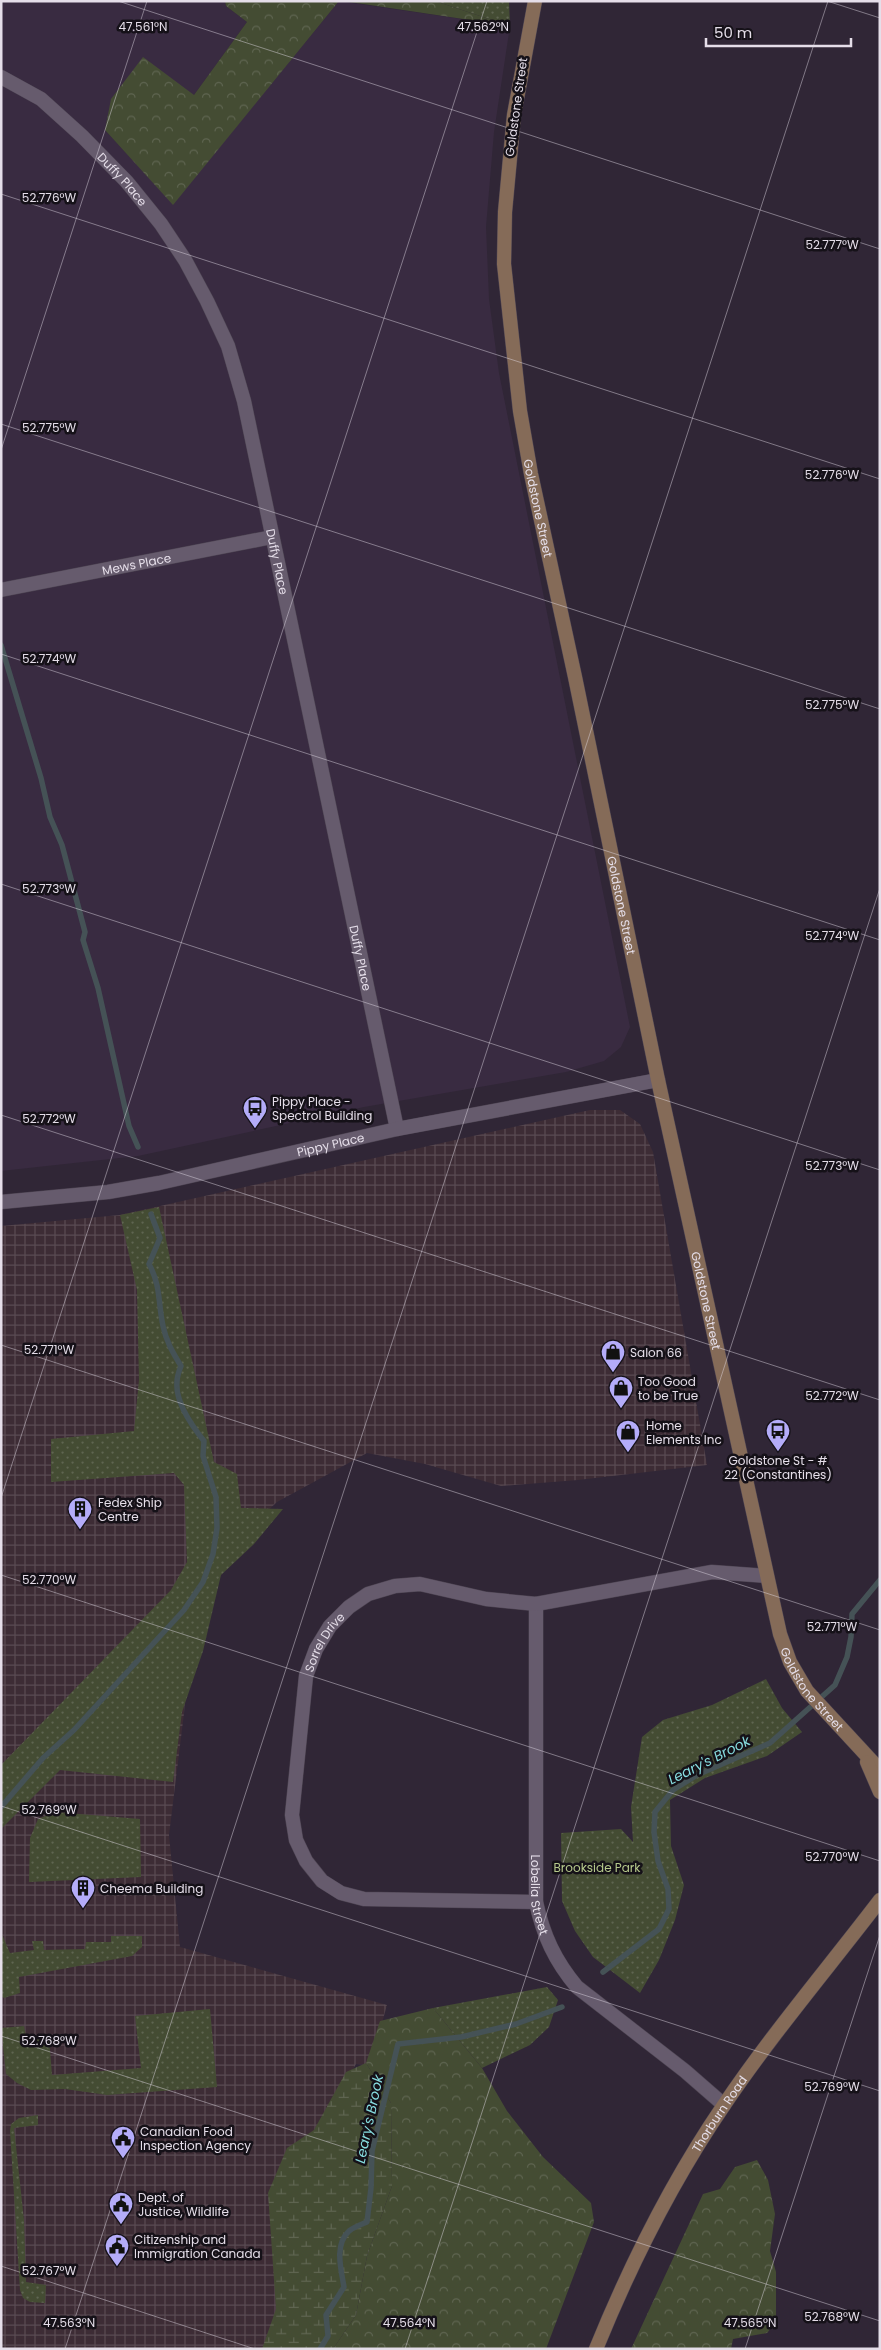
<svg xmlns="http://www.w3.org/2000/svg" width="881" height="2350" font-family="Poppins,sans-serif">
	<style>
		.built { fill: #392b41 }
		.industrial { fill: url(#industrial-grid) }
		.grass { fill: url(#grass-dots) }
		.forest { fill: url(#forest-crowns) }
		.wetland { fill: url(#wetland-marsh) }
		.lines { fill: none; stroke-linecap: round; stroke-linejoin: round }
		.stream { stroke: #455256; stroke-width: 5.5 }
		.minor-casing { stroke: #4d4452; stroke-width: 15 }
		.tertiary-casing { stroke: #4d4452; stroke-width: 15 }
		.secondary-casing { stroke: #4d4452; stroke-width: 15 }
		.minor { stroke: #665b6d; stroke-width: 14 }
		.tertiary { stroke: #665b6d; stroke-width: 14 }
		.secondary { stroke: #856b58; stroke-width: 14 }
		.ticks { fill: none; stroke: #e5dee9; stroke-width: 1; stroke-opacity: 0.45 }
		.labels { text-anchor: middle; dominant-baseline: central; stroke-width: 5; stroke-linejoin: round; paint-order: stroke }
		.street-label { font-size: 12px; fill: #e5dee9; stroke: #151118 }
		.poi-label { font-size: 12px; fill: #e5dee9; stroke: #151118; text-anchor: start }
		.park-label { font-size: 12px; fill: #b6c98c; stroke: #151118 }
		.water-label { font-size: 14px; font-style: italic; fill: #87dde0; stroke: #151118 }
		.ticks-label { font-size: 12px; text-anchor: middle; fill: #e5dee9; stroke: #151118; stroke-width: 5; stroke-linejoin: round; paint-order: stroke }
	</style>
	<defs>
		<pattern id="industrial-grid" width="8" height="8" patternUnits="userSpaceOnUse" patternTransform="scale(1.25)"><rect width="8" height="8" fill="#3d2c35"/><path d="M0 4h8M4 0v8" fill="none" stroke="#594a52"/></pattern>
		<pattern id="grass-dots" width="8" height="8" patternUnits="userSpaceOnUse" patternTransform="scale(1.25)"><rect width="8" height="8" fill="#444c33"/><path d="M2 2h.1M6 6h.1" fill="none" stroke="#5f6551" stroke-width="1.8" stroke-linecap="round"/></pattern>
		<pattern id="forest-crowns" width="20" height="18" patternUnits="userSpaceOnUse" patternTransform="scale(1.25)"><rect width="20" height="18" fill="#444c33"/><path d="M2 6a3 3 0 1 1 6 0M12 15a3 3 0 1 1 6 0" fill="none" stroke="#5f6551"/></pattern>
		<pattern id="wetland-marsh" width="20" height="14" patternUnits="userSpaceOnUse" patternTransform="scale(1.25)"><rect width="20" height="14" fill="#444c33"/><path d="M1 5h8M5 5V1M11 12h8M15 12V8" fill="none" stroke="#5f6551"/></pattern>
	</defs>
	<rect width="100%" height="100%" fill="#302636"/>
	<!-- built -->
	<polygon class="built" points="1,1 225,1 226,6 247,22 194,95 105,130 173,204 339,1 510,26 494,132 486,227 489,299 499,373 630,1027 621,1047 604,1061 566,1072 364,1107 138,1156 1,1171"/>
	<!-- industrial -->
	<polygon class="industrial" points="590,1110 620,1110 640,1124 653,1152 707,1465 578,1480 501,1486 425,1464 367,1453 277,1502 243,1534 211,1570 189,1650 184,1713 169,1835 180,1947 387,2005 370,2065 356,2064 318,2130 283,2307 270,2349 1,2349 1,1226 120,1215"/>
	<!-- grass -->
	<g class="grass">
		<polygon points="435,1 509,1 510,26"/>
		<polygon points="159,1207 214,1462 237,1474 241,1508 283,1509 254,1544 221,1575 203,1651 182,1712 173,1782 60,1770 1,1829 1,1765 171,1590 187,1562 184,1485 174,1473 51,1482 51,1439 134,1431 139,1380 137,1290 120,1215"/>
		<polygon points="766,1679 782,1708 802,1732 767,1756 705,1778 670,1800 671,1846 684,1885 675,1920 659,1960 640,1993 593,1957 575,1931 562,1901 561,1833 621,1829 633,1842 631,1807 642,1737 663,1720 712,1705"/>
		<polygon points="55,1812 140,1819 141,1877 29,1882 30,1838 38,1819"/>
		<polygon points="1,1932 10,1953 34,1950 32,1941 43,1941 44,1950 85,1949 86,1942 111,1942 111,1936 142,1936 142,1947 132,1956 19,1977 20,1993 4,1998 1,1996"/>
		<polygon points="547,1987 558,2000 549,2027 530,2045 482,2068 433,2008"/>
		<polygon points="210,2009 217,2087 107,2095 65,2089 31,2090 17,2083 6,2074 1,2028 24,2026 26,2036 49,2038 52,2075 141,2068 135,2016"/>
		<polygon points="38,2115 38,2125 14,2128 24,2220 26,2282 46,2285 45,2303 30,2302 23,2298 20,2290 10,2131 11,2124 19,2118"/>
	</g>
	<!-- forest -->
	<g class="forest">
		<polygon points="225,1 339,1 173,205 105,130 111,99 143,57 194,95 247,22 226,6"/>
		<polygon points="343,1 435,1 510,26"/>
		<polygon points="433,2008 482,2068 507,2111 543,2157 591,2203 594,2222 546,2349 333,2349 356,2315 367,2256 392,2186 391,2103 366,2063 380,2021"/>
		<polygon points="757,2160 768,2180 775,2214 770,2251 776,2272 776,2322 767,2333 733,2339 731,2349 631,2349 703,2194 720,2189 735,2167"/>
	</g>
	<!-- wetland -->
	<polygon class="wetland" points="366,2063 391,2103 392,2186 367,2256 356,2315 333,2349 262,2349 276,2309 268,2193 287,2148 314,2130 346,2072"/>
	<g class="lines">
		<!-- stream -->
		<g class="stream">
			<polyline points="1,645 41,778 50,817 62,845 85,932 83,940 98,988 129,1126 138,1147"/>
			<path d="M1 1807 43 1758 74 1730 184 1610 203 1582 213 1554 217 1528 216 1497 203 1456 204 1441C192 1426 175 1402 177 1382 177 1377 179 1371 181 1366 173 1353 166 1341 163 1326 158 1303 161 1286 149 1264L160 1238 151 1214"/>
			<polyline points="603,1972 659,1929 669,1909 668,1889 658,1861 654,1832 655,1812 673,1790 697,1775 770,1743 835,1685 847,1657 851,1637 852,1614 880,1580"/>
			<path d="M320 2349 328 2336 326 2315 344 2287C341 2269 334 2245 349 2231 354 2227 362 2224 367 2222L371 2188 372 2151 398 2044 461 2037 516 2024 562 2007"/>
		</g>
		<defs>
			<g id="minor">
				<path id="s1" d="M1 77 41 99 82 136 127 182 161 224 185 260 207 301 228 346 244 401 397 1129"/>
				<path id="s2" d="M1 590 272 537"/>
				<path id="s3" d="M536 1604V1902C543 1935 555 1961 577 1987L685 2071 724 2105"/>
				<path id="s4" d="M536 1902 364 1899 341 1893 322 1881 306 1861 296 1840 292 1815 306 1676 316 1649 330 1626 349 1607 368 1594 395 1586 420 1584 486 1599 536 1604 712 1572 766 1576"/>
			</g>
			<g id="tertiary">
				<path id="s5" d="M1 1202 108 1192 159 1183 397 1129 658 1080"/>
			</g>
			<g id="secondary">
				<path id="s6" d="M535 1 514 115 505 212 504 264 520 411 531 474 575 677 658 1080 780 1634 790 1662 807 1691 880 1770"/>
				<polyline points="867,1762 880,1792"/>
				<path id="s7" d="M596 2349C631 2263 672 2181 724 2105 772 2034 828 1968 880 1900"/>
			</g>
		</defs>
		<!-- minor casing -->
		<use href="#minor" class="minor-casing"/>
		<!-- tertiary casing -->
		<use href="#tertiary" class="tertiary-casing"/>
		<!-- secondary casing -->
		<use href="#secondary" class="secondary-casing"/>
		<!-- minor -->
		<use href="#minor" class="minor"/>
		<!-- tertiary -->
		<use href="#tertiary" class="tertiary"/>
		<!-- secondary -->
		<use href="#secondary" class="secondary"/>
	</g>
	<!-- ticks -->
	<path class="ticks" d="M118 1 880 249M827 1 880 18M1 194 880 479M1 424 880 709M1 450 147 1M1 654 880 940M1 884 880 1170M1 1115 880 1400M1 1345 880 1630M1 1498 487 1M1 1575 880 1861M1 1806 880 2091M1 2036 880 2321M1 2266 255 2349M65 2349 828 1M405 2349 880 888M745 2349 880 1935"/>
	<!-- icons -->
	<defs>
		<symbol id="bus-pin" viewBox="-11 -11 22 30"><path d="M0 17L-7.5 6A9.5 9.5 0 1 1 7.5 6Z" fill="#b4acf9" stroke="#151118"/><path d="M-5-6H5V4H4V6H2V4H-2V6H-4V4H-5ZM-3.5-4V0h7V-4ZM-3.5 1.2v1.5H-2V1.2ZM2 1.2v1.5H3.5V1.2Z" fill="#111"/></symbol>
		<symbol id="shop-pin" viewBox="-11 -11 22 30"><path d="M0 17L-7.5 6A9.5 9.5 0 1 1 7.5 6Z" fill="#b4acf9" stroke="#151118"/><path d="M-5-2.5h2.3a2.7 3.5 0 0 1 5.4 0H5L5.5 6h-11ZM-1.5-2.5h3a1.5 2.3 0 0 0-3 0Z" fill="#111"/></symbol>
		<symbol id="building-pin" viewBox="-11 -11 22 30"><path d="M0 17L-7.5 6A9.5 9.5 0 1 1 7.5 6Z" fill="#b4acf9" stroke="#151118"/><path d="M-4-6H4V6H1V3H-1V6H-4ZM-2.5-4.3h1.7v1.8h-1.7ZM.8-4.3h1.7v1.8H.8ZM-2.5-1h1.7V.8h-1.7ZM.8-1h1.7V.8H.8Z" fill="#111"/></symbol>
		<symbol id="civic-pin" viewBox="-11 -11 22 30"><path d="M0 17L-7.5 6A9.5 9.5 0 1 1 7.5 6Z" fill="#b4acf9" stroke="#151118"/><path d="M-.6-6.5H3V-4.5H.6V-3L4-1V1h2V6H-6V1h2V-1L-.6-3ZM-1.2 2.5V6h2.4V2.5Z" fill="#111"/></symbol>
	</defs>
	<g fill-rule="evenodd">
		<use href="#bus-pin" x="241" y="1094" width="28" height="38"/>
		<use href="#shop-pin" x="599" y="1338" width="28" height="38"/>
		<use href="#shop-pin" x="607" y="1374" width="28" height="38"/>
		<use href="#bus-pin" x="764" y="1417" width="28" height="38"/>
		<use href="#shop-pin" x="614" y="1418" width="28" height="38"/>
		<use href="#building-pin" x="66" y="1495" width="28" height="38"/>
		<use href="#building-pin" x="69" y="1874" width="28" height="38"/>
		<use href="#civic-pin" x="109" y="2124" width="28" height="38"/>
		<use href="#civic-pin" x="107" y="2190" width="28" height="38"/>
		<use href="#civic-pin" x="103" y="2232" width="28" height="38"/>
	</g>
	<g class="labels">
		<!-- street labels -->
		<g class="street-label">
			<text transform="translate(516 107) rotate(-82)">Goldstone Street</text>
			<text stroke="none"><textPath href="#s1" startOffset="160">Duffy Place</textPath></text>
			<text stroke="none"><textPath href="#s6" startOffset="512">Goldstone Street</textPath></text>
			<text stroke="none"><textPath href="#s1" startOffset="580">Duffy Place</textPath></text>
			<text stroke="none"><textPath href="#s2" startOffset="138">Mews Place</textPath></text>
			<text stroke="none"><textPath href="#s6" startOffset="918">Goldstone Street</textPath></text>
			<text stroke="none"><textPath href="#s1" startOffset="985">Duffy Place</textPath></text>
			<text stroke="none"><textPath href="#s5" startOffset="335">Pippy Place</textPath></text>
			<text stroke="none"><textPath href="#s6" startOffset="1322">Goldstone Street</textPath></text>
			<text stroke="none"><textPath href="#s4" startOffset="471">Sorrel Drive</textPath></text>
			<text stroke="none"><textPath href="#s6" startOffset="1728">Goldstone Street</textPath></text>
			<text stroke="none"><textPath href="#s3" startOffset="291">Lobelia Street</textPath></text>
			<text stroke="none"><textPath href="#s7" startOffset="266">Thorburn Road</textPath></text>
		</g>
		<!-- poi labels -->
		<g class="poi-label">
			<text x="272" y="1101">Pippy Place -<tspan x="272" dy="14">Spectrol Building</tspan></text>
			<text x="630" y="1352">Salon 66</text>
			<text x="638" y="1381">Too Good<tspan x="638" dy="14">to be True</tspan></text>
			<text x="646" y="1425">Home<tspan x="646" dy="14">Elements Inc</tspan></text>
			<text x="778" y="1460" text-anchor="middle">Goldstone St - #<tspan x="778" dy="14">22 (Constantines)</tspan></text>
			<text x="98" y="1502">Fedex Ship<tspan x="98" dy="14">Centre</tspan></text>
			<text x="100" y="1888">Cheema Building</text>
			<text x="140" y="2131">Canadian Food<tspan x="140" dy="14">Inspection Agency</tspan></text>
			<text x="138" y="2197">Dept. of<tspan x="138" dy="14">Justice, Wildlife</tspan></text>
			<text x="134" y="2239">Citizenship and<tspan x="134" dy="14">Immigration Canada</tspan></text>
		</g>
		<!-- park labels -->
		<g class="park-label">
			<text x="597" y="1867">Brookside Park</text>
		</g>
		<!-- water labels -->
		<g class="water-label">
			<text transform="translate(709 1760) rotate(-27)">Leary's Brook</text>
			<text transform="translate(369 2119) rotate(-78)">Leary's Brook</text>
		</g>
	</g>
	<g class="ticks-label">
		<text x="143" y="31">47.561°N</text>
		<text x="483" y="31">47.562°N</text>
		<text x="49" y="202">52.776°W</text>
		<text x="832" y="249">52.777°W</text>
		<text x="49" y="432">52.775°W</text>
		<text x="832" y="479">52.776°W</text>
		<text x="49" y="663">52.774°W</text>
		<text x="832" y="709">52.775°W</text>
		<text x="49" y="893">52.773°W</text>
		<text x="832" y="940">52.774°W</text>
		<text x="49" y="1123">52.772°W</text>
		<text x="832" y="1170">52.773°W</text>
		<text x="49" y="1354">52.771°W</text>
		<text x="832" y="1400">52.772°W</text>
		<text x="49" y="1584">52.770°W</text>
		<text x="832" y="1631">52.771°W</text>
		<text x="49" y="1814">52.769°W</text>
		<text x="832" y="1861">52.770°W</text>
		<text x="49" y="2045">52.768°W</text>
		<text x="832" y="2091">52.769°W</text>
		<text x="49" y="2275">52.767°W</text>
		<text x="832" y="2321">52.768°W</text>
		<text x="69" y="2327">47.563°N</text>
		<text x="409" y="2327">47.564°N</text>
		<text x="750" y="2327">47.565°N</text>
	</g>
	<!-- border -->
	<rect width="881" height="2350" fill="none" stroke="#e5dee9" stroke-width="5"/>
	<!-- scale -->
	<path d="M706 38v8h145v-8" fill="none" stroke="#e5dee9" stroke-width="2.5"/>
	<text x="714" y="38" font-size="15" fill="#e5dee9" stroke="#151118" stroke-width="4" paint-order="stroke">50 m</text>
</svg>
